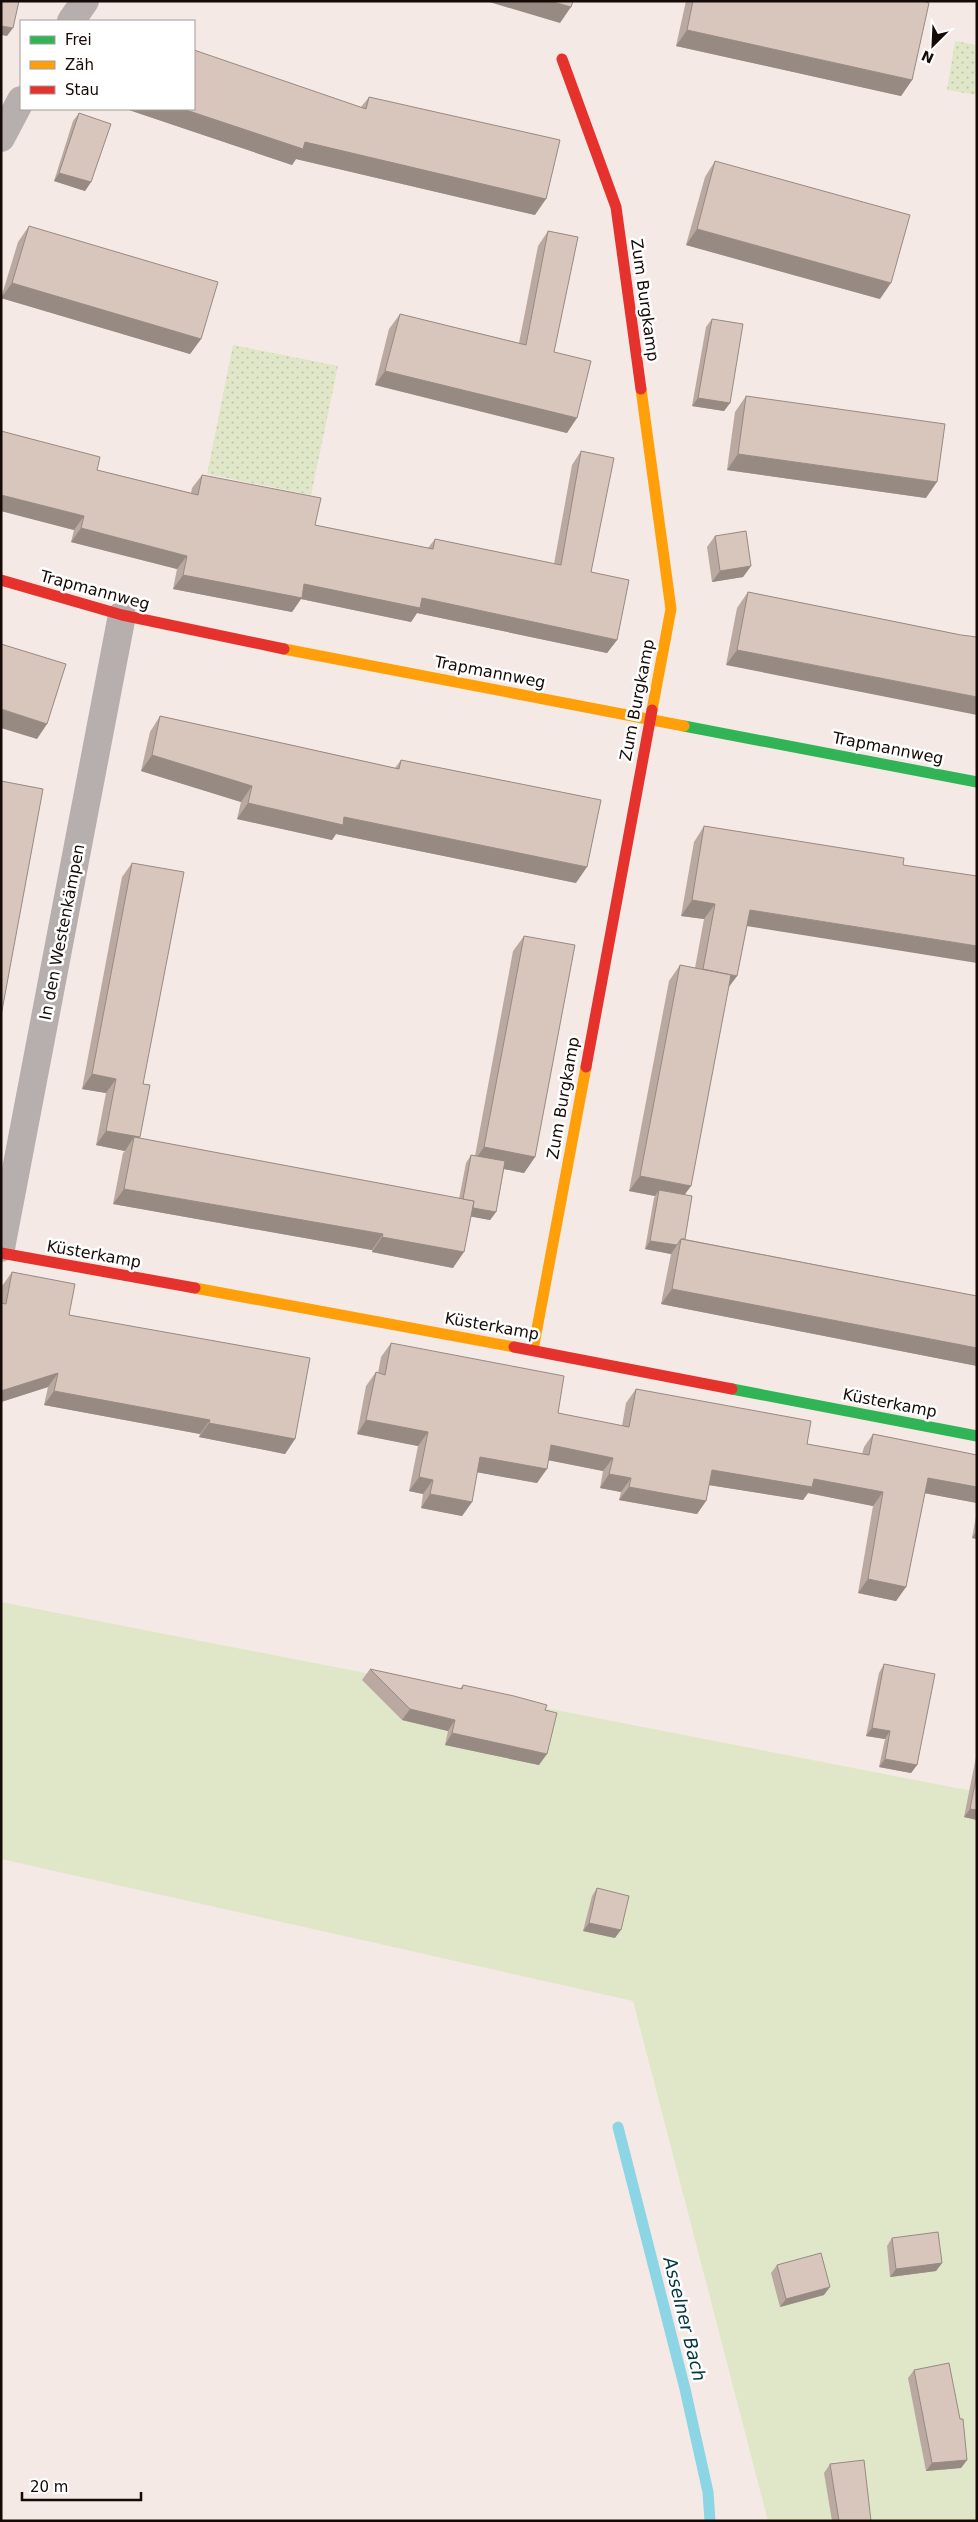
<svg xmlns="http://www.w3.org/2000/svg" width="978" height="2522" font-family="'DejaVu Sans',sans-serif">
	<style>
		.grass { fill: url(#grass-dots) }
		.garden { fill: #e0e7c8 }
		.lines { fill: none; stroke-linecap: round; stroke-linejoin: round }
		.stream { stroke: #8bd5e4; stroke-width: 11 }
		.street { stroke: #b7afae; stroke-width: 28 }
		.fast { stroke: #30b455; stroke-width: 11 }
		.slow { stroke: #ff9f0a; stroke-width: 11 }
		.jam { stroke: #e5322d; stroke-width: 11 }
		.wall { fill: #baa9a1 }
		.shaded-wall { fill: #978a83 }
		.building { fill: #d8c5bb; stroke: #978a83 }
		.labels { text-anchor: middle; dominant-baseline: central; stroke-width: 5; stroke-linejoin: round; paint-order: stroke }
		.street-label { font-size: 16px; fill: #150a06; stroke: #fff }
		.water-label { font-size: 18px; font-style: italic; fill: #003740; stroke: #fff }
	</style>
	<defs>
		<pattern id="grass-dots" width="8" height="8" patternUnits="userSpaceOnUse" patternTransform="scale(1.25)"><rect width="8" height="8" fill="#e0e7c8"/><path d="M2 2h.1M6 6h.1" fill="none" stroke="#bfc5aa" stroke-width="1.8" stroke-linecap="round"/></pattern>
	</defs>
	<rect width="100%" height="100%" fill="#f4e9e4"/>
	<!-- grass -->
	<g class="grass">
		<polygon points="955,41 977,45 977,95 947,90"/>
		<polygon points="233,345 338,366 311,495 207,474"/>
	</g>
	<!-- garden -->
	<polygon class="garden" points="1,1602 977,1792 977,2521 768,2521 633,2001 1,1859"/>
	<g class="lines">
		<!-- stream -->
		<polyline class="stream" points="618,2127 685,2389 708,2492 710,2521"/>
		<!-- street -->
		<g class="street">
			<polyline points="71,21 85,1"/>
			<polyline points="1,138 21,100"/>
			<polyline points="1,1248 122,615"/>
		</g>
		<!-- fast -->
		<g class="fast">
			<polyline points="684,726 977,782"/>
			<polyline points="732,1389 977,1436"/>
		</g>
		<!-- slow -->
		<g class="slow">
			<polyline points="641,389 671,609 652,710"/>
			<polyline points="284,649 684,726"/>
			<polyline points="195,1288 514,1347"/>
			<polyline points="533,1350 586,1067"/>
		</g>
		<!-- jam -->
		<g class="jam">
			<polyline points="562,59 616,207 641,389"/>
			<polyline points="1,580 122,615 284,649"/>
			<polyline points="586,1067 652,710"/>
			<polyline points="1,1253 195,1288"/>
			<polyline points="514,1347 732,1389"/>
		</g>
	</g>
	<!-- wall -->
	<g class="wall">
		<polygon points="686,1 923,1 912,80 901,96 676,46"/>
		<polygon points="369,97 535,215 296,159 292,165 126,109 361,107"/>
		<polygon points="79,113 91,182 85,191 54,181 73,121"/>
		<polygon points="715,161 880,299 686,245 705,177"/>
		<polygon points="29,226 201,339 190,354 1,298 18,242"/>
		<polygon points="548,231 554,352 567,433 375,385 389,329 400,314 519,343 538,246"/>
		<polygon points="712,319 730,403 724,411 692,406 706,327"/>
		<polygon points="746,396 926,498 727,470 735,412"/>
		<polygon points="1,431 97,470 191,493 192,488 202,475 315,525 428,548 435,539 554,564 572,465 581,451 591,572 617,640 607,653 417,613 411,622 301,599 292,612 173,589 177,569 71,542 74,530 1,511"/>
		<polygon points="715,536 751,566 743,577 712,582 707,547"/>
		<polygon points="748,592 961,635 726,665 737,608"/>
		<polygon points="160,716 395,768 401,760 576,883 336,834 332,840 237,819 241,802 141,771 150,732"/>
		<polygon points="704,826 747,926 737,976 728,987 691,1186 684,1195 685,1239 977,1296 977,1366 661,1304 671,1254 645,1249 654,1198 655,1196 629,1191 669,981 680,965 695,968 704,919 681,916 694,842"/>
		<polygon points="132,863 143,1084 139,1138 459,1199 466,1163 471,1155 475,1156 513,951 524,936 535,1157 524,1173 504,1169 496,1212 490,1220 471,1216 453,1268 372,1252 372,1250 113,1204 123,1153 125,1151 96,1145 106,1093 82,1089 122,877"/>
		<polygon points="12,1272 69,1315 295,1439 285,1454 199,1437 200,1434 44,1405 48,1387 1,1402 1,1290 2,1286"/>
		<polygon points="391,1343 558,1413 622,1426 626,1403 636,1389 807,1444 862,1454 864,1447 873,1434 977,1455 977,1503 925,1493 906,1587 896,1601 858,1593 873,1506 808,1493 803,1500 709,1485 706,1501 697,1514 619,1500 621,1492 600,1488 603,1471 549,1460 537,1483 477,1472 472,1502 462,1516 421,1508 423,1494 409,1491 418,1446 357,1434 366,1386 376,1372 378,1373 381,1357"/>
		<polygon points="977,1511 977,1539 972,1538"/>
		<polygon points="884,1664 917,1765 911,1773 879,1767 885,1739 866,1736 879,1673"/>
		<polygon points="370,1669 460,1689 463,1685 545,1710 539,1765 445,1745 448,1731 402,1720 362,1680"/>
		<polygon points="977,1752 977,1820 964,1817"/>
		<polygon points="597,1888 615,1938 583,1931 592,1896"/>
		<polygon points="892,2238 942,2263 936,2271 890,2277 887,2246"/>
		<polygon points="777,2265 824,2295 780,2307 771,2273"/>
		<polygon points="914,2370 960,2419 967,2460 961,2468 926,2471 908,2378"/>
		<polygon points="830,2464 871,2521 832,2521 824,2473"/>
	</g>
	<!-- shaded-wall -->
	<g class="shaded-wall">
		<polygon points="486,1 550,1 571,7 560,23"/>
		<polygon points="1,26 13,28 7,36 1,35"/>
		<polygon points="687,30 912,80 901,96 676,46"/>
		<polygon points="126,109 183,109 546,199 535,215 296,159 292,165"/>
		<polygon points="59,173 91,182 85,191 54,181"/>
		<polygon points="697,229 891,283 880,299 686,245"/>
		<polygon points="12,283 201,339 190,354 1,298"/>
		<polygon points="385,371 577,418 567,433 375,385"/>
		<polygon points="698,398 730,403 724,411 692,406"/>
		<polygon points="738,454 937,482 926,498 727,470"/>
		<polygon points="1,495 84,516 74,530 1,511"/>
		<polygon points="81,528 187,556 177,569 71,542"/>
		<polygon points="751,566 743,577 712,582 720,571"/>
		<polygon points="183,575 304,584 422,598 617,640 607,653 417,613 411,622 301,599 292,612 173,589"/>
		<polygon points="737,650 977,697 977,715 726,665"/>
		<polygon points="1,709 47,724 37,739 1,728"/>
		<polygon points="152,755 252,786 241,802 141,771"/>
		<polygon points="248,803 344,817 587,867 576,883 336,834 332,840 237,819"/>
		<polygon points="692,900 715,904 704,919 681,916"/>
		<polygon points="750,910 977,946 977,963 740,925"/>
		<polygon points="703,969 737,976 726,991"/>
		<polygon points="92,1074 116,1079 106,1093 82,1089"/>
		<polygon points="106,1131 140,1137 132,1149 134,1137 125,1151 96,1145"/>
		<polygon points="484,1147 535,1157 524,1173 473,1163"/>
		<polygon points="640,1176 691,1186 680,1201 659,1190 655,1196 629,1191"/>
		<polygon points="124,1189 383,1234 372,1250 113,1204"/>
		<polygon points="462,1206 496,1212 490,1220 456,1214"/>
		<polygon points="382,1237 464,1252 453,1268 372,1252"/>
		<polygon points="650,1241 677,1245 671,1254 645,1249"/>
		<polygon points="672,1289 977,1348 977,1366 661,1304"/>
		<polygon points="58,1373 48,1387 1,1402 1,1391"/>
		<polygon points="54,1391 210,1420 200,1434 44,1405"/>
		<polygon points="366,1420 428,1432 418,1446 357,1434"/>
		<polygon points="209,1423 295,1439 285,1454 199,1437"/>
		<polygon points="551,1445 613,1458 603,1471 542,1459"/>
		<polygon points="480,1457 547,1469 537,1483 470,1471"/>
		<polygon points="712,1470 814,1479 883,1492 873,1506 808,1493 803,1500 702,1484"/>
		<polygon points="609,1474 631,1478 621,1492 600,1488"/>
		<polygon points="419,1477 433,1480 423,1494 409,1491"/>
		<polygon points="928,1478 977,1487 977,1503 918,1492"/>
		<polygon points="629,1487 706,1501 697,1514 619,1500"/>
		<polygon points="430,1494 472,1502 462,1516 421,1508"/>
		<polygon points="977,1531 977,1539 972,1538"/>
		<polygon points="868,1579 906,1587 896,1601 858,1593"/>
		<polygon points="410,1709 455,1720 448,1731 402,1720"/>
		<polygon points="872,1728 890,1731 885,1739 866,1736"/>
		<polygon points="452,1733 547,1754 539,1765 445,1745"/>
		<polygon points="885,1759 917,1765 911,1773 879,1767"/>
		<polygon points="970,1809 977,1810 977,1820 964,1817"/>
		<polygon points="589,1923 621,1930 615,1938 583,1931"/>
		<polygon points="942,2263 936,2271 890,2277 896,2269"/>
		<polygon points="830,2287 824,2295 780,2307 786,2299"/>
		<polygon points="967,2460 961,2468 926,2471 932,2463"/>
	</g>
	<!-- building -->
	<g class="building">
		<polygon points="1,1 19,1 13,28 1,26"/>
		<polygon points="550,1 573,1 571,7"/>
		<polygon points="693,1 923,1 929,3 912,80 687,30"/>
		<polygon points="194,50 366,109 369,97 560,140 546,199 305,142 303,149 183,109 194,109"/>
		<polygon points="79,113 111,124 91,182 59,173"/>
		<polygon points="715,161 910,215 891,283 697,229"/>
		<polygon points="29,226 218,282 201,339 12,283"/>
		<polygon points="548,231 578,237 554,352 591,361 577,418 385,371 400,314 526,345"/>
		<polygon points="712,319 743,324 730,403 698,398"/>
		<polygon points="746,396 945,424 937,482 738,454"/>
		<polygon points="1,431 100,457 97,470 198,495 202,475 321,498 315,525 433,549 435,539 561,565 581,451 614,458 591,572 629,580 617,640 422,598 420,608 304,584 302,598 183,575 187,556 81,528 84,516 1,495"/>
		<polygon points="746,531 751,566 720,571 715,536"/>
		<polygon points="748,592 961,635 977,637 977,697 737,650"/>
		<polygon points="1,644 66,664 47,724 1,709"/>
		<polygon points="160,716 399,769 401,760 601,800 587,867 344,817 343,825 248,803 252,786 152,755"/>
		<polygon points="1,781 43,789 1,1016"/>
		<polygon points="704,826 904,858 903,865 977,876 977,946 750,910 737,976 703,969 715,904 692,900"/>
		<polygon points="132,863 184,872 143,1084 150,1085 140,1137 106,1131 116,1079 92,1074"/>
		<polygon points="524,936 575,945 535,1157 484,1147"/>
		<polygon points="680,965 731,975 691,1186 640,1176"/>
		<polygon points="134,1137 474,1201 464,1252 382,1237 383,1234 124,1189"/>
		<polygon points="471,1155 505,1161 496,1212 473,1208 474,1201 463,1199"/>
		<polygon points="659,1190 692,1196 685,1239 681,1239 677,1245 650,1241"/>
		<polygon points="681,1239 977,1296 977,1348 672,1289"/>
		<polygon points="12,1272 75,1284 69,1315 310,1358 295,1439 209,1423 210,1420 54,1391 58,1373 1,1391 1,1303 6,1304"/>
		<polygon points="391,1343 564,1376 558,1413 629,1427 636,1389 811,1421 807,1444 869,1455 873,1434 977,1455 977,1487 928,1478 906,1587 868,1579 883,1492 814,1479 812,1487 712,1470 706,1501 629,1487 631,1478 609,1474 613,1458 551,1445 547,1469 480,1457 472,1502 430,1494 433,1480 419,1477 428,1432 366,1420 376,1372 385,1375"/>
		<polygon points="884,1664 935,1674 917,1765 885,1759 890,1731 872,1728"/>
		<polygon points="370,1669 462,1689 463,1685 514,1696 547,1705 545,1710 557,1713 547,1754 452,1733 455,1720 410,1709"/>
		<polygon points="977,1773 977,1810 970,1809"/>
		<polygon points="597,1888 629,1896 621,1930 589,1923"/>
		<polygon points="938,2232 942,2263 896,2269 892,2238"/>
		<polygon points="821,2253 830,2287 786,2299 777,2265"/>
		<polygon points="949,2363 960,2419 963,2419 967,2460 932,2463 914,2370"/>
		<polygon points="864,2460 871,2521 839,2521 830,2464"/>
	</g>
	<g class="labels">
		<!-- street labels -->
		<g class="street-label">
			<text transform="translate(645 300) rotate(82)">Zum Burgkamp</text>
			<text transform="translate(95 590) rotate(15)">Trapmannweg</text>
			<text transform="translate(490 672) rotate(11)">Trapmannweg</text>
			<text transform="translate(637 700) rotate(-79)">Zum Burgkamp</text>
			<text transform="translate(888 748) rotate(11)">Trapmannweg</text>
			<text transform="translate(62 932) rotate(-79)">In den Westenkämpen</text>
			<text transform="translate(563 1098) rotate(-80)">Zum Burgkamp</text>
			<text transform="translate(94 1254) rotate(10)">Küsterkamp</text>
			<text transform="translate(492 1326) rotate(10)">Küsterkamp</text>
			<text transform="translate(890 1403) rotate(11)">Küsterkamp</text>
		</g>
		<!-- water labels -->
		<g class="water-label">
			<text transform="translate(685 2319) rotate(76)">Asselner Bach</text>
		</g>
	</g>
	<!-- border -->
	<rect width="978" height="2522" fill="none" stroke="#150a06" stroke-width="5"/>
	<!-- legend -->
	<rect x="20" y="20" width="175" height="90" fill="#ffffff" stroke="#a19d9b"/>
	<rect x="30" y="36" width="25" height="8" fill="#30b455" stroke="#a19d9b"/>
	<text x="65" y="45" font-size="15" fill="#150a06">Frei</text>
	<rect x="30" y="61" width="25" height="8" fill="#ff9f0a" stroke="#a19d9b"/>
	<text x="65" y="70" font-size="15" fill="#150a06">Zäh</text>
	<rect x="30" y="86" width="25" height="8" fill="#e5322d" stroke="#a19d9b"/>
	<text x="65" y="95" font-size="15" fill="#150a06">Stau</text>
	<!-- north arrow -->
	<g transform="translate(933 45) rotate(204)" stroke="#ffffff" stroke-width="4" paint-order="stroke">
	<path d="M0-4L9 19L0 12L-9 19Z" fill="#150a06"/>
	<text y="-8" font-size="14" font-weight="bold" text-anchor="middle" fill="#150a06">N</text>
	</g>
	<!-- scale -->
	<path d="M22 2492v8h119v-8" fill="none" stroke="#150a06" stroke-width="2.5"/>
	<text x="30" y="2492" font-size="15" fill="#150a06" stroke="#ffffff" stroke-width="4" paint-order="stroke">20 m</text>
</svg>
